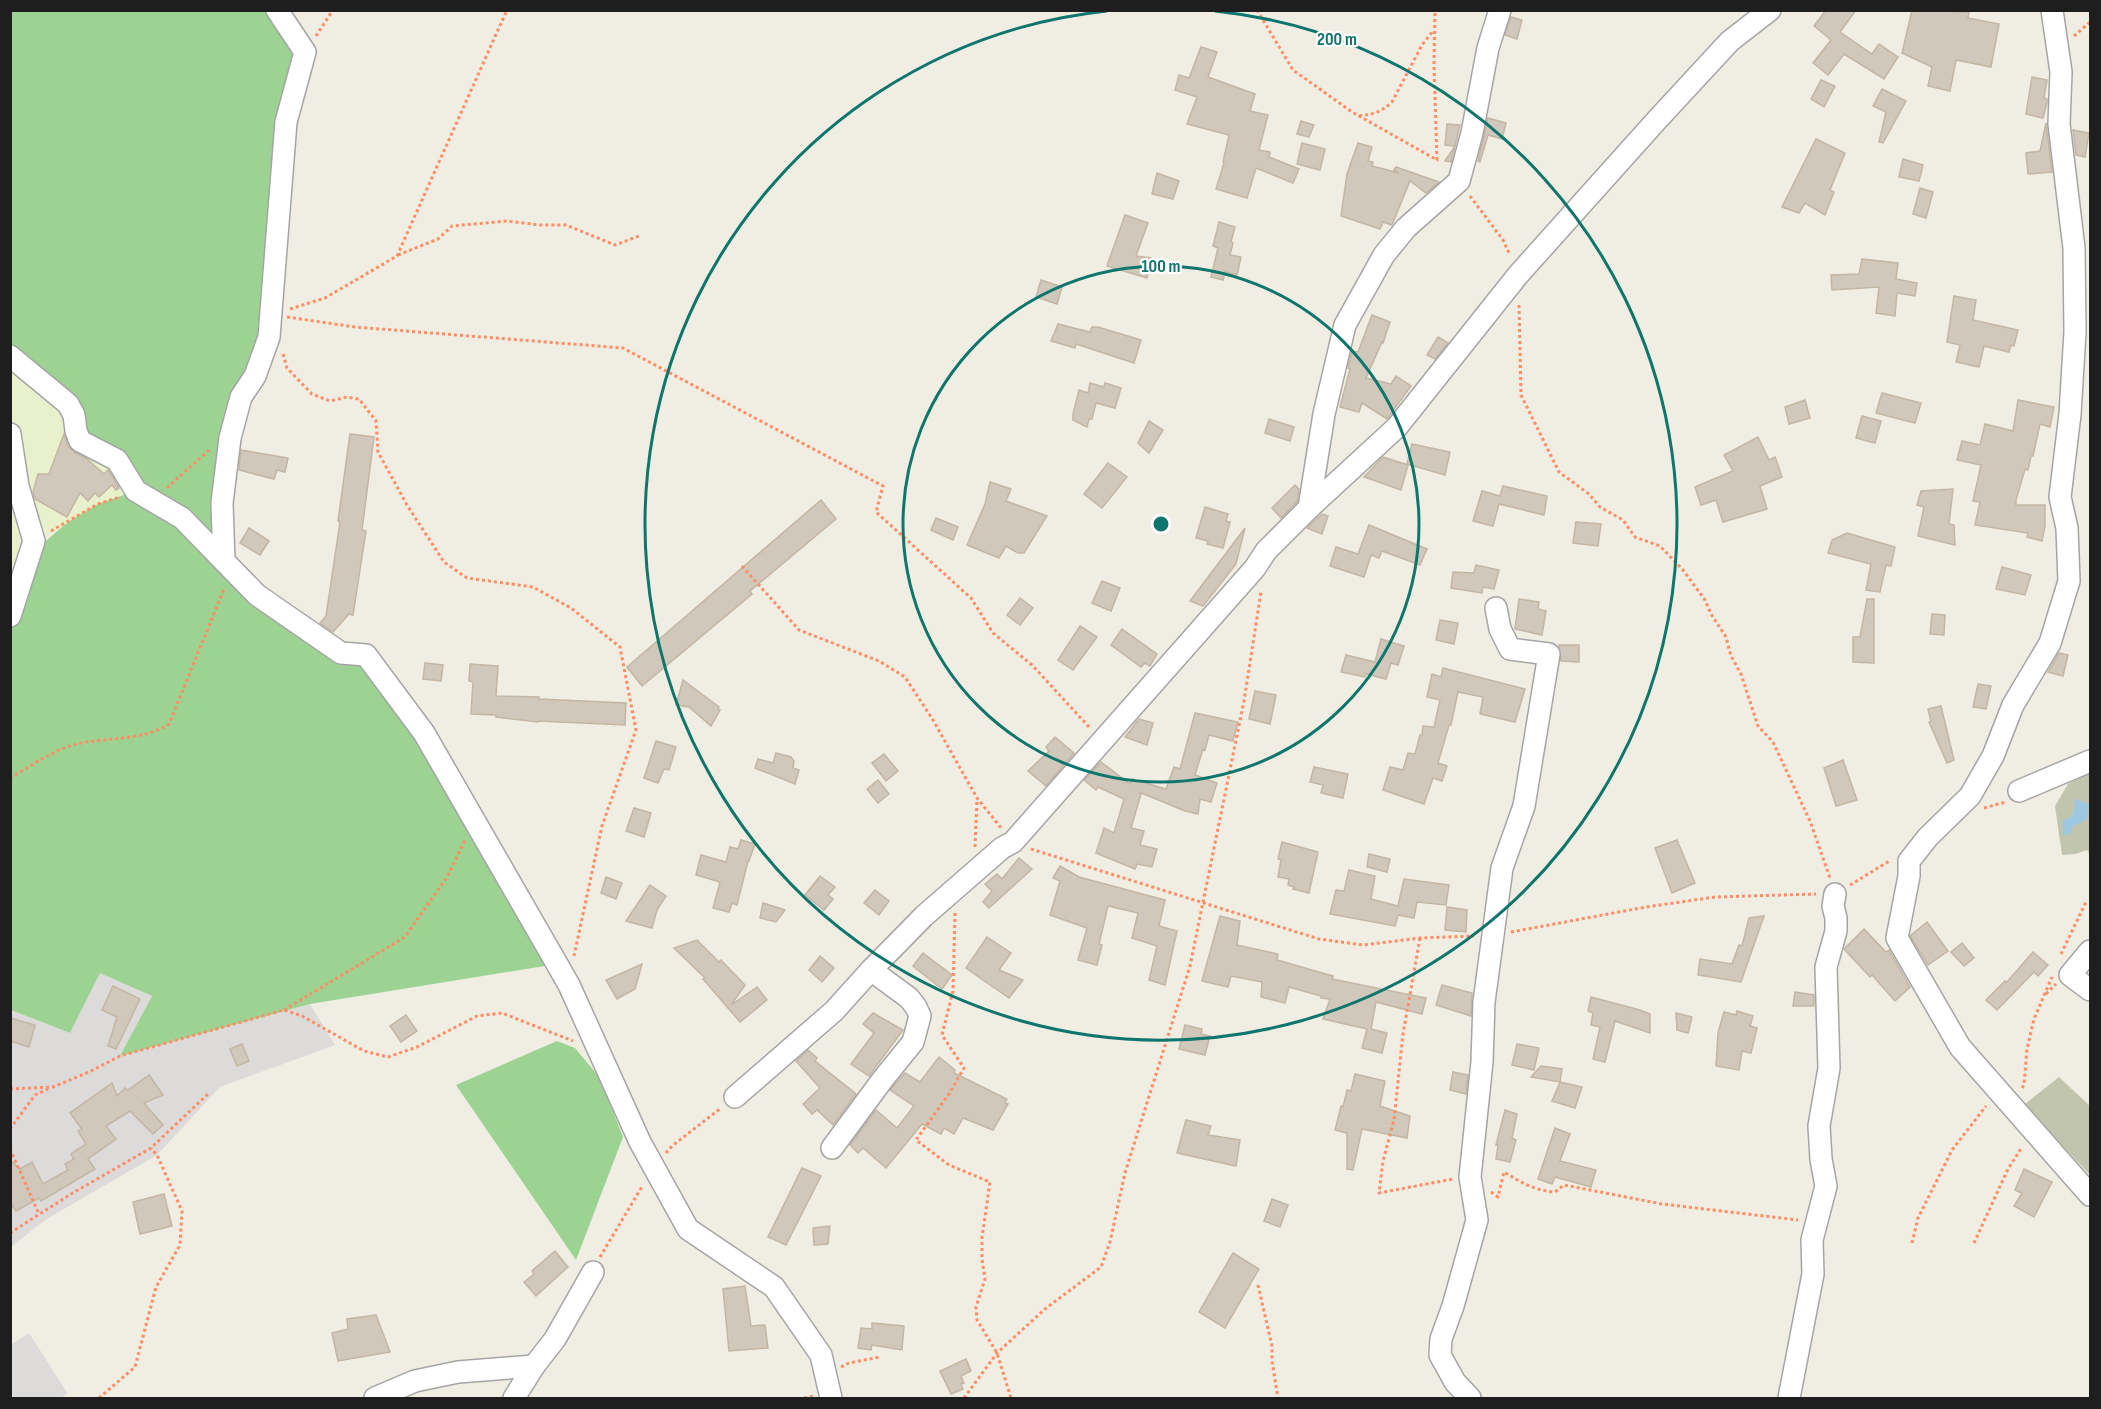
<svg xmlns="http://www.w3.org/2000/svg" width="2101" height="1409" font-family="'Sofia Sans Condensed',sans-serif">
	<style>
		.residential { fill: #dcdbda }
		.construction { fill: #c1c5ad }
		.farmland { fill: #e8f1cb }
		.forest { fill: #9cd393 }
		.water { fill: #9ec8e2 }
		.building { fill: #d0c8bb; stroke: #c3b6a3; stroke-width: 1.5 }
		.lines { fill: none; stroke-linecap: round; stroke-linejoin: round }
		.minor-casing { stroke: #a5a5a5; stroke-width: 24 }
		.path { stroke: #ff8d64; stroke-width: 3; stroke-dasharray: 3 3; stroke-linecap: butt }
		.minor { stroke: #fff; stroke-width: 21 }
		.ring { fill: none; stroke: #0f766e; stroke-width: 3 }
		.centre { fill: #0f766e; stroke: #fff; stroke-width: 3 }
		.ring-label { font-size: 18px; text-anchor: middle; font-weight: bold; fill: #0f766e; stroke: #fff; stroke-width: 4.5; stroke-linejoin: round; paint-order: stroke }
	</style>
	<rect width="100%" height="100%" fill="#f0ede2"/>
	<!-- residential -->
	<g class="residential">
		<polygon points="100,972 152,996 121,1056 310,1004 335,1045 220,1087 157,1155 45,1220 11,1247 11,1010 70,1033"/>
		<polygon points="29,1333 68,1394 60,1398 14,1398 11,1393 11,1345"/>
	</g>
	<!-- construction -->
	<g class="construction">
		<polygon points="2090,772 2090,855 2087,850 2075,854 2062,855 2055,806 2068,784"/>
		<polygon points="2059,1077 2090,1106 2090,1175 2024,1105"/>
	</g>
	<!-- farmland -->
	<g class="farmland">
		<polygon points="10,356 136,491 98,504 34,545 11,432"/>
		<polygon points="10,457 30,549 10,614"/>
	</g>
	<!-- forest -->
	<g class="forest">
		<polygon points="10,11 277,11 305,52 269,337 237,413 224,561 257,595 366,655 557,964 310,1004 120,1056 152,996 100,973 70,1033 11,1010 11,618 33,552 68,522 98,504 135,491 80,441 68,403 11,356"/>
		<polygon points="557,1041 575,1048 600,1078 623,1137 576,1260 456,1085"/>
	</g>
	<!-- water -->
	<polygon class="water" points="2074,799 2089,804 2087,819 2073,826 2068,836 2063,834 2063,821 2072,816 2075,807"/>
	<!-- building -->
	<g class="building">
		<polygon points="1826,10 1856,10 1840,32 1872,54 1879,44 1898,57 1884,79 1844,54 1828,75 1813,63 1831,40 1814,26"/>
		<polygon points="1912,10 1969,12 1968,18 1999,24 1991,67 1956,60 1950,91 1928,86 1932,67 1902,53"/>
		<polygon points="1511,17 1522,20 1517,39 1505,35"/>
		<polygon points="1201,47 1217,52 1208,77 1255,94 1250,111 1268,115 1259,150 1270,152 1269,157 1299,169 1293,183 1256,168 1247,198 1216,189 1224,163 1223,162 1229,135 1187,124 1197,97 1175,90 1179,75 1189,78"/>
		<polygon points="2032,77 2047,80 2044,98 2047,99 2047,102 2043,118 2026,114"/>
		<polygon points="1821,80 1835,86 1824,107 1811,99"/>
		<polygon points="1882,89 1906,101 1883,143 1879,142 1886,112 1873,106"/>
		<polygon points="1488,118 1506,123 1502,139 1488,135 1480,162 1478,161"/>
		<polygon points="1301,121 1314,125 1309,137 1297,134"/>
		<polygon points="2046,123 2052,172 2028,174 2026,153 2040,151"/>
		<polygon points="1447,124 1460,125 1451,162 1445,161 1455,146 1445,145"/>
		<polygon points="2073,130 2089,133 2085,157 2076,155"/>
		<polygon points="1816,139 1845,153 1830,190 1834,192 1825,215 1805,203 1799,213 1782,207"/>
		<polygon points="1302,143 1325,149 1320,170 1297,164"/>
		<polygon points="1358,143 1372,147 1368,161 1373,162 1372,166 1399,173 1394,170 1396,167 1439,182 1426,193 1410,181 1392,225 1383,222 1380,229 1341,216 1347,174"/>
		<polygon points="1903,159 1923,165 1919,181 1899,177"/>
		<polygon points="1157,173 1179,181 1173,199 1152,194"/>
		<polygon points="1920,188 1933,192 1926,218 1913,214"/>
		<polygon points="1125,215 1148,223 1136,256 1151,258 1147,278 1107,266"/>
		<polygon points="1219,222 1235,227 1231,242 1233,243 1230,255 1241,257 1237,275 1225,272 1223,280 1211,277 1218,248 1213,246"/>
		<polygon points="1862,259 1898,263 1896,279 1917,283 1915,296 1897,293 1895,316 1876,313 1879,287 1832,290 1831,275 1859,274"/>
		<polygon points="1041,280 1062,287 1057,304 1036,297"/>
		<polygon points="1954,296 1976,300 1973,320 2018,330 2014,346 2011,345 2009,352 1984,346 1979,367 1956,362 1960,345 1947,342"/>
		<polygon points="1372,315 1390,322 1383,343 1382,342 1366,378 1391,384 1396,376 1411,386 1387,419 1362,403 1359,412 1340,407 1350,369 1348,368 1352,351 1358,352"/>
		<polygon points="1058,324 1090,332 1092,327 1098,327 1141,340 1134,363 1076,344 1075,348 1051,341"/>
		<polygon points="1438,337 1448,343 1435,359 1427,355"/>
		<polygon points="1090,383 1104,387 1105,383 1121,388 1115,408 1096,403 1092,419 1089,419 1087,427 1073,420 1073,414 1079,390 1088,393"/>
		<polygon points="1882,393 1921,403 1915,423 1876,413"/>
		<polygon points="1805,400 1810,418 1789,424 1785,407"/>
		<polygon points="2018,400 2054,407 2050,427 2040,424 2033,456 2031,456 2028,470 2025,469 2016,500 2016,505 2045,505 2045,526 2042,541 2027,537 2028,533 1975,525 1980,502 1973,501 1981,465 1957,460 1962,441 1980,445 1985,424 2013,431"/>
		<polygon points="1862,416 1881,421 1875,443 1856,438"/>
		<polygon points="1269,419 1294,427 1290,441 1265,433"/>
		<polygon points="1149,421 1163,430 1149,453 1138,443"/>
		<polygon points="64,434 68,446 74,452 87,459 104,474 108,470 119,488 116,490 112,485 99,497 95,493 88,501 80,493 67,517 35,499 33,492 38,474 49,474"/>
		<polygon points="350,434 374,437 362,530 366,531 353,615 349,614 333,632 320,623 326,616 340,522 338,521"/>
		<polygon points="1758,437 1769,460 1775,457 1782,477 1760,486 1767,509 1723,522 1716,500 1701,505 1695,487 1733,471 1724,455"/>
		<polygon points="1412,444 1450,452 1445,475 1407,464"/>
		<polygon points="241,450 288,458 285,472 277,470 274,479 239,470"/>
		<polygon points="1383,457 1408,465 1401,490 1364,477"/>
		<polygon points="1108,463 1127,477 1102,508 1084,494"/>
		<polygon points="990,482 1011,489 1006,501 1047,516 1024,553 1018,553 1006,546 999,558 967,545 985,504"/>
		<polygon points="1295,485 1299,489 1297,502 1281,518 1272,508"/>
		<polygon points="1503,486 1547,496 1544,515 1499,504 1493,526 1473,521 1482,491 1500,496"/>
		<polygon points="1953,489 1949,524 1954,525 1955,545 1918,536 1924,507 1917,505 1921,491"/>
		<polygon points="821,500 836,519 750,591 752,594 642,686 627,667"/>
		<polygon points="1205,507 1228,514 1226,521 1230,522 1223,548 1207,544 1208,541 1196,538"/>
		<polygon points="1322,514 1328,516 1322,534 1307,528"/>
		<polygon points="936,518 958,527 953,540 931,530"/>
		<polygon points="1576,522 1601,524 1598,546 1573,543"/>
		<polygon points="1369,525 1427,549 1420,565 1382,551 1379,558 1371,555 1364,577 1330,566 1336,547 1358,554"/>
		<polygon points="249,528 269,541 260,555 240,543"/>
		<polygon points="1245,528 1236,564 1203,606 1190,601"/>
		<polygon points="1847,533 1895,547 1891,566 1886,565 1880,592 1866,590 1871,564 1828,553 1832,540"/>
		<polygon points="1476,565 1499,570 1494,589 1483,587 1482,593 1451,588 1453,572 1474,573"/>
		<polygon points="2002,567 2031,575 2025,595 1996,589"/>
		<polygon points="1102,581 1120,588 1111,611 1092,603"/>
		<polygon points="1020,598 1033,608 1020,625 1007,615"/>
		<polygon points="1519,599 1539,602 1538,609 1546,611 1542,635 1515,629"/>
		<polygon points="1867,599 1874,599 1874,663 1853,662 1853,637 1860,637"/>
		<polygon points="1932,614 1945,615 1944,635 1930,634"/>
		<polygon points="1440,620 1458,623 1454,644 1436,640"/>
		<polygon points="1080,626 1097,637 1073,670 1058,660"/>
		<polygon points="1122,629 1157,654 1150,666 1145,663 1141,667 1111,645"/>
		<polygon points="1381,639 1404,646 1398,665 1391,663 1386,679 1366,674 1365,677 1341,672 1346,655 1375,662"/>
		<polygon points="1559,645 1579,645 1579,662 1561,661"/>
		<polygon points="2059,653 2068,655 2063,676 2048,672"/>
		<polygon points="425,663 443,665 441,681 423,679"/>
		<polygon points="470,664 498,666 496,696 539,697 539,699 626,703 625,725 538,721 538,722 496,717 496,715 471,714 473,682 469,681"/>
		<polygon points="1443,668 1525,689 1515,722 1480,714 1483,697 1458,692 1451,725 1449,725 1438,763 1447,766 1442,781 1433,778 1424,804 1383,790 1390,767 1403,770 1408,753 1415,754 1420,735 1422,735 1423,726 1434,727 1440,700 1427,697 1432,674 1441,677"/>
		<polygon points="683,680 719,707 718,709 720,710 711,726 689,707 676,705"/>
		<polygon points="1978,684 1991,686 1986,709 1973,707"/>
		<polygon points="1255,691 1276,695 1270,724 1249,719"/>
		<polygon points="1941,706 1954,760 1947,763 1929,722 1931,721 1928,709"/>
		<polygon points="1195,713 1238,722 1233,741 1209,735 1205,750 1203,749 1195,775 1217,783 1211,802 1200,799 1198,814 1185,811 1139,792 1141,794 1131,828 1144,831 1140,845 1157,849 1152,867 1137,864 1135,869 1096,853 1104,828 1114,833 1124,799 1098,787 1096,790 1084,780 1101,762 1130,784 1132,779 1166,789 1174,767 1180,769"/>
		<polygon points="1139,719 1153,723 1147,745 1125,737"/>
		<polygon points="1055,737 1074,753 1046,786 1028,771 1049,751 1046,747"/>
		<polygon points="656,741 676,747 669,770 664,769 658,783 644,778"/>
		<polygon points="776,753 791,757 794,761 793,768 799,770 795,784 755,768 758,759 773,763"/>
		<polygon points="884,754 898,771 886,781 872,763"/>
		<polygon points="1843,760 1857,800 1836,806 1824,768"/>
		<polygon points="1314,767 1348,774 1343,798 1321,793 1323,785 1310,782"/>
		<polygon points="878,780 889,794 878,803 867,789"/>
		<polygon points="634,808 651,813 644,837 626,831"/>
		<polygon points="741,840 755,844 749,861 748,861 737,905 732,903 729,912 713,908 720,882 696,875 701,855 726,862 730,847 738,849"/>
		<polygon points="1677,840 1695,883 1672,893 1655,848"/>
		<polygon points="1282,842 1318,852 1309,893 1293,889 1294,887 1288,885 1289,879 1278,877 1281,860 1278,859"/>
		<polygon points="1369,854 1390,859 1387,872 1367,867"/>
		<polygon points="1019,858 1032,869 989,908 983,902 992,891 985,884 997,874 1002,879"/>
		<polygon points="1060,866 1079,877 1165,900 1159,926 1177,931 1165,985 1149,980 1157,946 1132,938 1138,913 1108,906 1099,944 1102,945 1097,965 1078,960 1087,928 1050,915 1060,881 1053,878"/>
		<polygon points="1349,870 1375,876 1371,899 1398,906 1404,879 1449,885 1446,905 1417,902 1414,918 1398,915 1395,926 1330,914 1336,890 1344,891"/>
		<polygon points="820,876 835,887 828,895 833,899 824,910 805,895"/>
		<polygon points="606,877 622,883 616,899 601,893"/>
		<polygon points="650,885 666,896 657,910 652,928 626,921"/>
		<polygon points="875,890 889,901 879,915 864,903"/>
		<polygon points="763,903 785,910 776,922 760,918"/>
		<polygon points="1447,907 1467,910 1466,932 1445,930"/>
		<polygon points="1220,916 1240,921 1237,945 1278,954 1277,960 1333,976 1332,979 1426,998 1422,1014 1376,1002 1371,1029 1387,1033 1382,1053 1362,1048 1367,1029 1323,1019 1330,999 1321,998 1321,996 1289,987 1285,1003 1261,997 1262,982 1231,976 1228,987 1202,981"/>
		<polygon points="1764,916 1741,982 1698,975 1700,959 1732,964 1739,945 1742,946 1749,918"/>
		<polygon points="1927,922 1948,951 1928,965 1910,936"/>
		<polygon points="1864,929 1886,952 1889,950 1910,987 1895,1001 1872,975 1870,977 1844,949"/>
		<polygon points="987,937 1011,953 999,970 1023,980 1009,998 966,968"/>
		<polygon points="697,940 719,962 721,960 745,985 731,1005 757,987 767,1000 740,1022 703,979 705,978 674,948"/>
		<polygon points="1962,943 1974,958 1964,966 1951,952"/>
		<polygon points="2033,952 2048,965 2038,976 2034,972 1997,1010 1986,1000 2005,981 2006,983"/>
		<polygon points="923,953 952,975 942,989 913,966"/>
		<polygon points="820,956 834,968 822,982 809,970"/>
		<polygon points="642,964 635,989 617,999 606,980"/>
		<polygon points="1442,985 1472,993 1471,1016 1436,1005"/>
		<polygon points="113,986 140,999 116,1049 108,1046 117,1017 102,1010"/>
		<polygon points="1795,992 1814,995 1814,1006 1793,1006"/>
		<polygon points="1591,997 1640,1010 1650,1014 1650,1033 1615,1021 1605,1062 1593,1059 1600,1027 1591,1025 1593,1013 1588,1011"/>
		<polygon points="1737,1011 1753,1016 1750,1026 1757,1028 1751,1053 1742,1051 1739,1070 1716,1066 1718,1033 1724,1012 1736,1015"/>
		<polygon points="873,1013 903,1030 869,1076 851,1064 874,1033 863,1024"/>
		<polygon points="1676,1013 1692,1017 1688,1033 1677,1030"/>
		<polygon points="406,1015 417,1031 401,1042 390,1026"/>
		<polygon points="10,1018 35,1025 29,1047 10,1041"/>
		<polygon points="1185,1025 1202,1029 1201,1034 1210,1036 1205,1055 1179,1049"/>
		<polygon points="242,1044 249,1061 237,1066 230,1049"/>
		<polygon points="1517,1044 1539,1048 1534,1070 1512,1065"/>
		<polygon points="808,1050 817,1058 815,1061 856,1094 833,1125 817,1110 812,1114 803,1104 820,1088 796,1061"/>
		<polygon points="939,1057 955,1070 954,1073 1007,1099 1005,1103 1008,1104 993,1130 963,1118 954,1134 944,1128 941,1134 922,1124 886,1168 863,1148 858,1153 850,1145 876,1110 897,1128 914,1106 890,1090 905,1073 920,1082"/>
		<polygon points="1541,1066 1562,1069 1560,1082 1531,1077"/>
		<polygon points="1453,1072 1468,1075 1466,1094 1450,1090"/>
		<polygon points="1355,1074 1385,1081 1380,1106 1410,1116 1407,1138 1362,1129 1353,1170 1347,1169 1347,1133 1335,1130 1341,1106 1343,1107 1347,1090 1351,1091"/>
		<polygon points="149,1075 163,1095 144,1103 163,1125 153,1134 130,1111 106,1126 116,1139 88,1159 95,1169 41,1201 39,1198 16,1211 10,1202 10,1160 20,1169 32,1162 43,1184 68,1170 65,1164 74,1159 71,1154 86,1144 78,1131 82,1129 70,1113 112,1083 117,1096 125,1088 128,1090"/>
		<polygon points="1560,1082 1582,1087 1575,1108 1552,1101"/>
		<polygon points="1505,1110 1517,1114 1512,1138 1516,1140 1510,1162 1496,1159 1498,1145 1496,1145"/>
		<polygon points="1186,1120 1211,1126 1208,1135 1240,1140 1236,1166 1177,1153"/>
		<polygon points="1555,1128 1570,1134 1560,1161 1596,1170 1591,1187 1555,1177 1552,1184 1538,1179"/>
		<polygon points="802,1168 821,1176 786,1245 768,1237"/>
		<polygon points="2024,1169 2052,1182 2034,1217 2014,1206 2022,1193 2015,1190"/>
		<polygon points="164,1194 172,1226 140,1234 133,1202"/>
		<polygon points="1272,1199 1288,1205 1280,1227 1264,1221"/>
		<polygon points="830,1226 828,1244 814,1245 813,1228"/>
		<polygon points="555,1251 568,1267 536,1296 524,1282 534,1274 532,1271"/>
		<polygon points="1233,1253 1259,1269 1225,1328 1199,1312"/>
		<polygon points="745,1286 751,1326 765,1325 768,1348 729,1351 723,1289"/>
		<polygon points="376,1315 390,1352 338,1361 332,1333 348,1329 347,1319"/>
		<polygon points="872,1323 904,1326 902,1350 872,1345 871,1350 858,1348 861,1328 872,1329"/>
		<polygon points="966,1359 971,1371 961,1376 964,1383 961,1384 963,1389 951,1394 940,1371"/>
	</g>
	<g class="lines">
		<defs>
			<g id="minor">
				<polyline points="2052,10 2061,72 2059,124 2074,248 2075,332 2070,414 2060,497 2067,528 2069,581 2050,643 2013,705 1993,756 1970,796 1928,837 1909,861 1909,876 1897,938 1960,1047 2090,1195"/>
				<polyline points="10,356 68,404 74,415 76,431 80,441 117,460 136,491 182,518 257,595 341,653 366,655 424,733 557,964 569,985 640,1142 688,1229 774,1287 821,1355 831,1398"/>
				<polyline points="10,434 18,486 34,541 10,616"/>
				<polyline points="1309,508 1324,414 1345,325 1384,255 1406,228 1459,181 1472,133 1488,48 1500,10"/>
				<polyline points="224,561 222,503 230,438 241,397 255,376 269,337 286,122 305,52 277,10"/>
				<polyline points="2019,791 2090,761"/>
				<polyline points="2090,951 2070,975 2090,990"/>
				<polyline points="735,1097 834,1011 871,970 924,916 1002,848 1013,842 1255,568 1266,551 1309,508 1397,427 1518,275 1656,121 1730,41 1770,10"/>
				<polyline points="832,1148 883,1079 913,1042 920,1016 916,1007 909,998 871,970"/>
				<polyline points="375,1398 415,1381 458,1372 534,1366"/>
				<polyline points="514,1398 534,1366 555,1339 593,1272"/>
				<polyline points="1470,1398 1455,1382 1440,1355 1441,1339 1453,1306 1477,1220 1470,1177 1482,1062 1484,1002 1502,868 1524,806 1549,654 1510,649 1500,629 1496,608"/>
				<polyline points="1789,1398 1813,1274 1812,1240 1826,1186 1821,1159 1819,1126 1829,1068 1826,967 1836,931 1836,918 1833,906 1835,894"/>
			</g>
		</defs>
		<!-- minor casing -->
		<use href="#minor" class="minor-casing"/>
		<!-- path -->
		<g class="path">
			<polyline points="1257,10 1293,70 1352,112 1437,160 1434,65 1435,10"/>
			<polyline points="316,36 333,10"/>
			<polyline points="2074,36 2090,22"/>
			<path d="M1359 116C1373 114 1382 112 1392 102L1422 45 1433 31"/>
			<polyline points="1470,196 1503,240 1510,255"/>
			<polyline points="398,255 438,239 452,226 507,221 540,225 566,225 615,245 639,236"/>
			<polyline points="1519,305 1521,395 1559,472 1589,494 1600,507 1623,520 1635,537 1660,546 1683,570 1705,600 1711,614 1726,637 1731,656 1741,674 1758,726 1773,742 1810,821 1830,878"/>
			<polyline points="290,309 325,298 397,256 507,10"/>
			<polyline points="287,317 355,327 623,348 883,486 876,512 971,598 993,633 1032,665 1089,727"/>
			<polyline points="283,354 287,368 312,394 330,401 347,397 359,399 376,421 378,452 407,505 444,562 467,578 533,587 571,608 620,647 636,730 602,826 574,956"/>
			<polyline points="167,488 209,450"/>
			<polyline points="51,531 98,504 120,497"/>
			<polyline points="742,566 799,630 879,661 905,677 933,720 977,798 1002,829"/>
			<path d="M10 778C31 766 54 749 77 744 107 737 143 741 169 724L224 589"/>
			<polyline points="1984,808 2006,802"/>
			<polyline points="975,847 977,800"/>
			<polyline points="1031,849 1319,939 1363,945 1420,938 1474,936"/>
			<polyline points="1850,885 1891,860"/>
			<polyline points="955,913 953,991 942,1035 964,1068 949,1094 916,1140 949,1165 990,1182 982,1238 982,1259 985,1279 976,1307 977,1320 997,1353 1011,1398"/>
			<polyline points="1511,932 1646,907 1715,897 1816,894"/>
			<polyline points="1420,938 1403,1034 1394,1120 1383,1161 1379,1193 1453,1179"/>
			<polyline points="2061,954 2086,902"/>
			<polyline points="2046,994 2056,984"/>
			<polyline points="284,1010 405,937 447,877 465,840"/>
			<polyline points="2022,1088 2024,1085 2027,1049 2034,1019 2052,977"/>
			<polyline points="10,1089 53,1087 89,1072 120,1056 284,1010 302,1016 364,1051 388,1057 417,1047 477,1016 502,1013 573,1041"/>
			<polyline points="10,1129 35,1095 48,1089"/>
			<polyline points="10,1149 39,1214"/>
			<polyline points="666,1153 672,1146 721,1108"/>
			<path d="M1491 1192 1498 1197 1504 1172C1520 1182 1536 1191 1555 1192L1564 1185 1662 1204 1798 1220"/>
			<polyline points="10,1233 71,1194 151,1148 209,1093"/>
			<polyline points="1912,1243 1918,1218 1952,1150 1986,1106"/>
			<polyline points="1974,1243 2008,1169 2022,1147"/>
			<polyline points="600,1257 643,1185"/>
			<polyline points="1258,1285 1272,1346 1272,1361 1278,1398"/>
			<polyline points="841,1367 849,1363 880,1357"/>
			<polyline points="99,1398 135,1367 156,1287 180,1245 182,1211 157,1155 151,1148"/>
			<polyline points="804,1398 814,1396"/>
			<polyline points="964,1398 997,1353 1045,1309 1101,1267 1110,1242 1125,1173 1190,966 1244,701 1261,592"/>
		</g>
		<!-- minor -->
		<use href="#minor" class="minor"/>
	</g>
	<!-- distance rings -->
	<g class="ring">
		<circle cx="1161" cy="524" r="258"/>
		<path d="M1215 11A516 516 0 1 1 1107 11"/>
	</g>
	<circle cx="1161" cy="524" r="9" class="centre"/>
	<g class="ring-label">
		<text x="1337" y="45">200 m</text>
		<text x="1161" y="272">100 m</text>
	</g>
	<!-- border -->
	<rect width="2101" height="1409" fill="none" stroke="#1e1e1e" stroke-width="24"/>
</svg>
